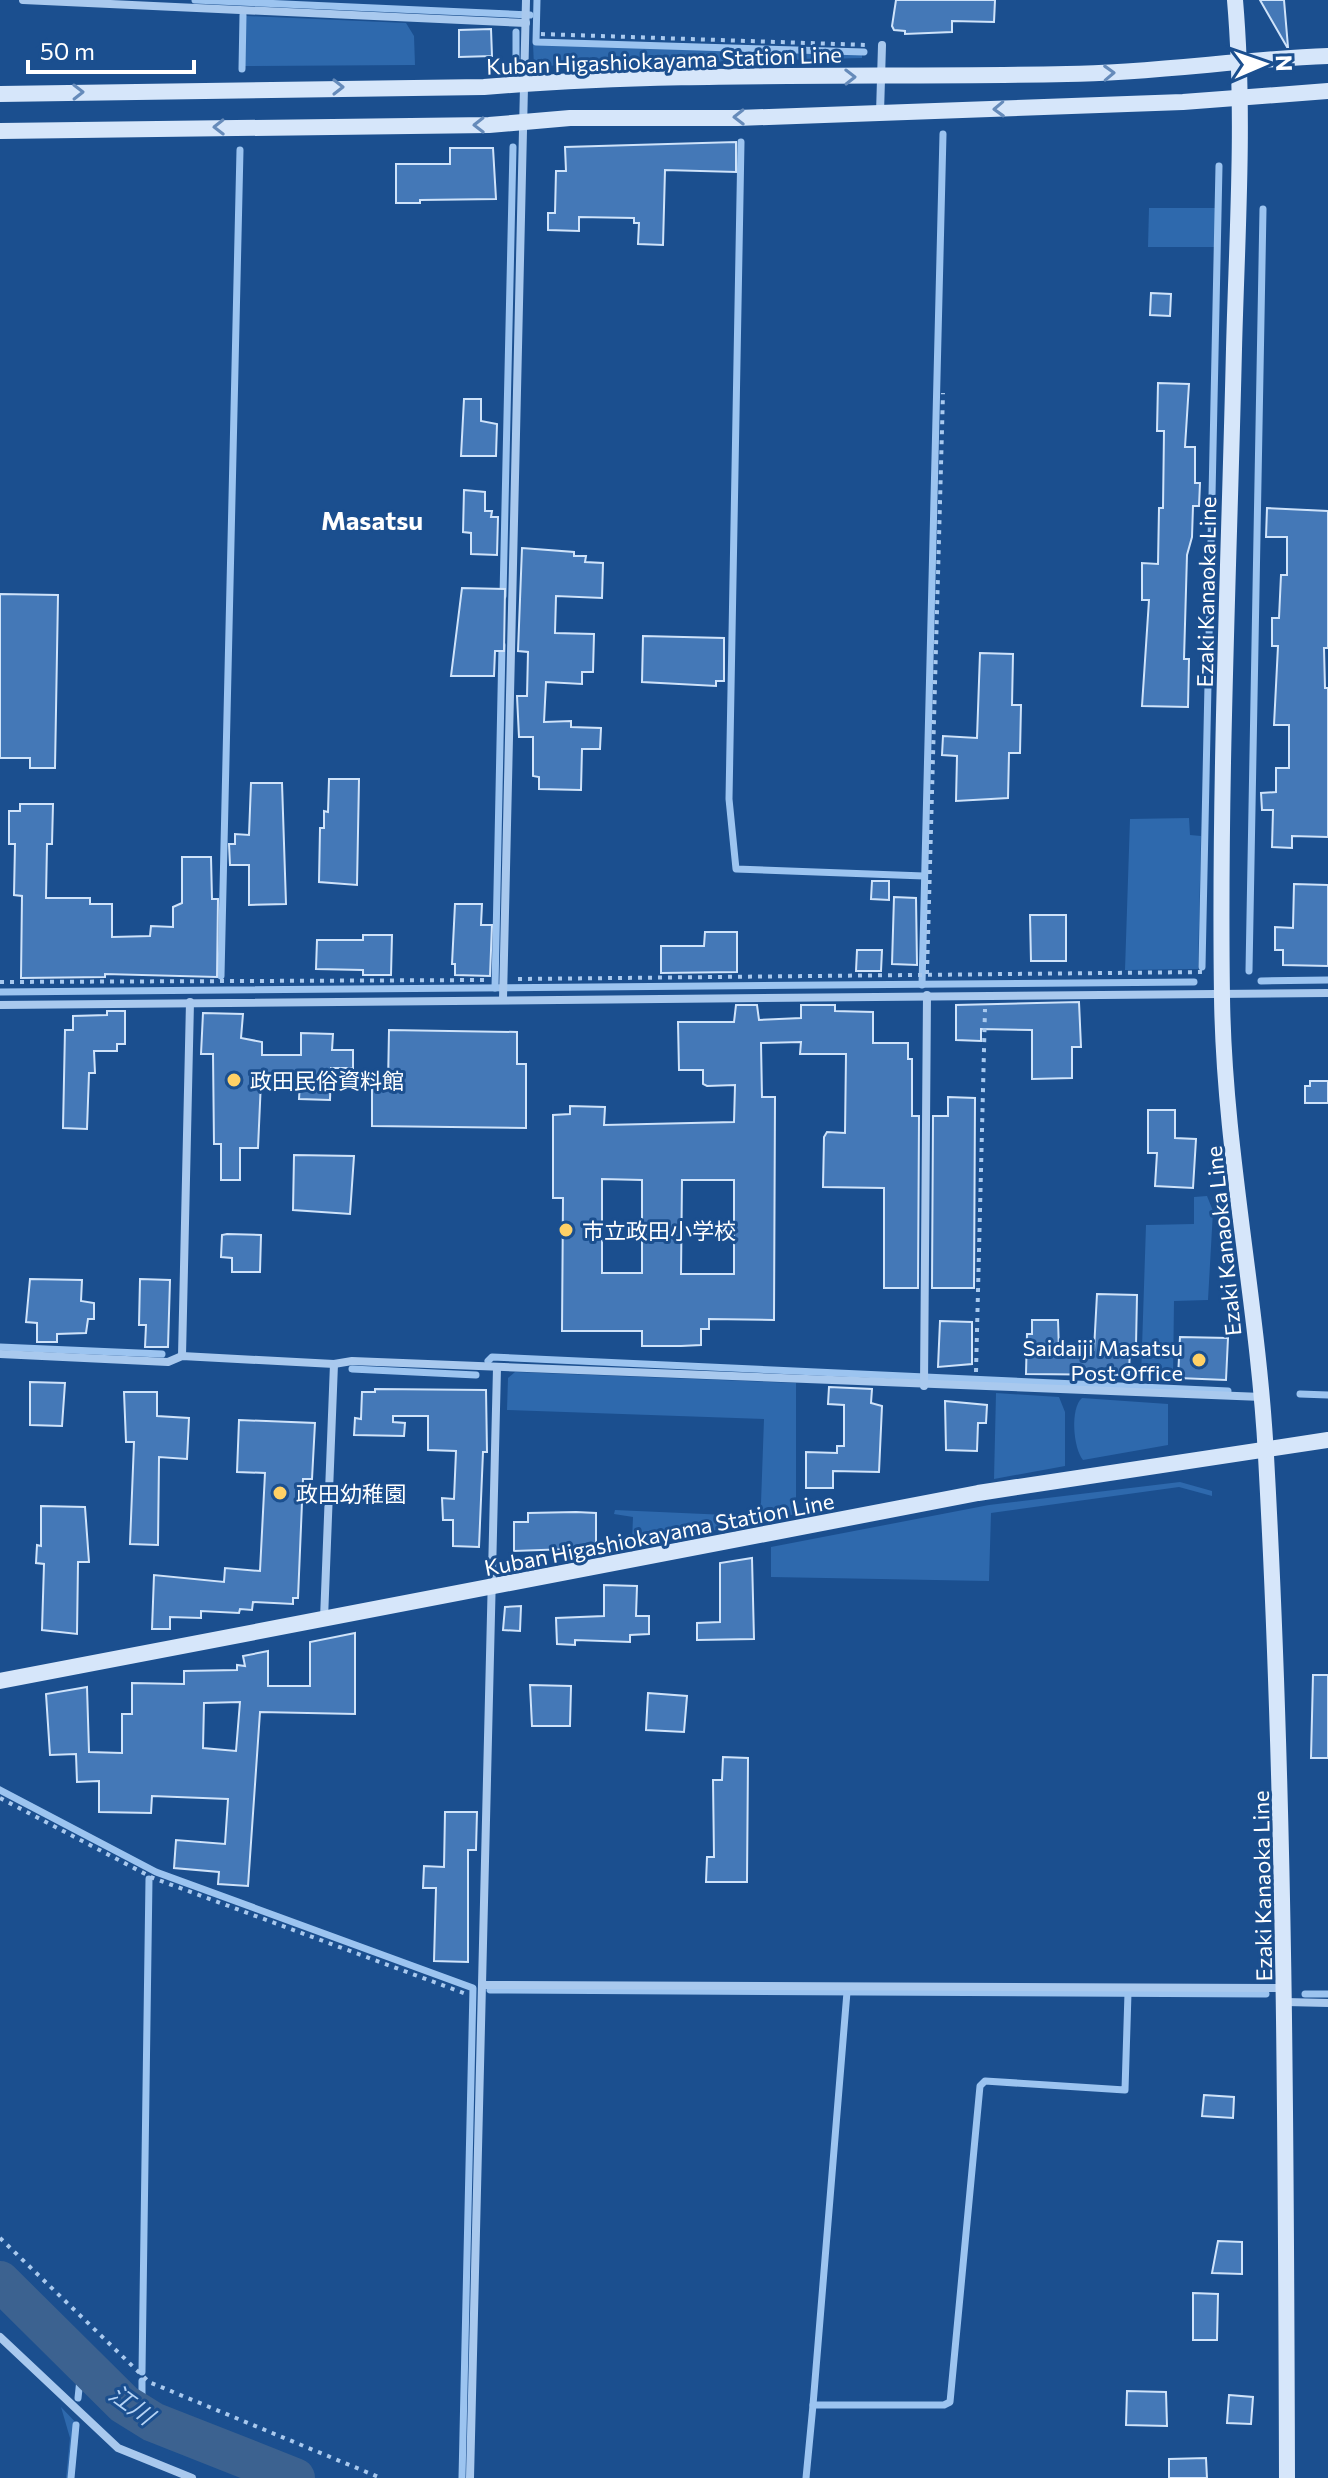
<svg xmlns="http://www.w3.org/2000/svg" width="1328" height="2478" font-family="Commissioner,'Noto Sans JP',sans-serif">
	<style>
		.green { fill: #2e69ad }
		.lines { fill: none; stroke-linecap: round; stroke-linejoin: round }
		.stream { stroke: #9cc4f0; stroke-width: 7 }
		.river { stroke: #3c6290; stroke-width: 40 }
		.building { fill: #4478b7; stroke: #cfe3fa; stroke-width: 2; fill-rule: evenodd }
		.path { stroke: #a9c9ee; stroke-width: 4; stroke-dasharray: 4 6; stroke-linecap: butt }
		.street { stroke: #a9c9ee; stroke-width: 8 }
		.secondary { stroke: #d6e6fa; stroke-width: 16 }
		.oneway { stroke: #668bba }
		.poi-dot { fill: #ffd166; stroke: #1b4f8f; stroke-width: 3 }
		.labels { text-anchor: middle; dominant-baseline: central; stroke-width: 6; stroke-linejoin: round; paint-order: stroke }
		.street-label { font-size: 22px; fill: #fff; stroke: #1b4f8f }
		.poi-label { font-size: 22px; fill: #fff; stroke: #1b4f8f; text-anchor: start }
		.water-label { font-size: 24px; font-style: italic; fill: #b5d3f5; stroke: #1b4f8f }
		.quarter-label { font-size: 26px; font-weight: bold; fill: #fff; stroke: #1b4f8f }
	</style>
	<rect width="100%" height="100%" fill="#1b4f8f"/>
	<!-- green -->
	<g class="green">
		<polygon points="246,16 406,23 414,36 415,65 245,66"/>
		<polygon points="533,44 862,53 862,58 534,66"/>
		<polygon points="1149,208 1217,208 1216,247 1148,247"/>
		<polygon points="1189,818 1190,835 1201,836 1198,969 1125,970 1130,819"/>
		<polygon points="1207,1196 1213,1211 1208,1300 1174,1301 1173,1379 1141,1378 1146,1225 1194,1224 1194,1197"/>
		<polygon points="515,1372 796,1383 796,1514 607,1552 608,1548 632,1542 633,1517 614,1514 615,1510 749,1516 757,1512 761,1503 764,1419 507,1410 508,1378"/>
		<polygon points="996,1393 1059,1397 1065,1412 1065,1466 994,1479"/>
		<path d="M1082 1398 1168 1404V1445L1083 1460C1073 1448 1070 1408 1082 1398Z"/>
		<polygon points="1180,1482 1212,1491 1212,1496 1179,1487 991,1513 989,1581 771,1577 771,1547 989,1505"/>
		<polygon points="61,2407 79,2426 74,2478 66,2478 70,2438"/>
	</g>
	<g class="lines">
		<!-- stream -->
		<g class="stream">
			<polyline points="195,0 530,15"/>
			<polyline points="537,0 536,42 864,52"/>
			<polyline points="516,60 516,32"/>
			<polyline points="242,69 243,15"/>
			<polyline points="741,142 729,799 736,869 924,876"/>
			<polyline points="503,596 513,147"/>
			<polyline points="1202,967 1219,166"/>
			<polyline points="1249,971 1263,209"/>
			<polyline points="221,976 240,150"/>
			<polyline points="1261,981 1328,980"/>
			<polyline points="922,985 943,134"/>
			<polyline points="495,988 502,645"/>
			<polyline points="0,992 1194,982"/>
			<polyline points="0,1347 162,1354"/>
			<polyline points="488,1361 492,1357 1228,1391"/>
			<polyline points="352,1369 476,1375"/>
			<polyline points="1300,1394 1328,1395"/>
			<polyline points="0,1790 156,1872 473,1988 462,2478"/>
			<polyline points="490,1990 1266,1994"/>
			<polyline points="1305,1994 1328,1994"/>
			<polyline points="142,2372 149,1879"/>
			<polyline points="78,2398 82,2361"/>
			<polyline points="813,2405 847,1992"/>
			<polyline points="142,2415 142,2381"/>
			<polyline points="71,2478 76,2425"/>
			<polyline points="806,2478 813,2405 944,2405 950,2402 980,2086 985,2081 1125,2090 1128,1993"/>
		</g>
		<!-- river -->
		<polyline class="river" points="0,2281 124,2404 153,2422 295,2478"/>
	</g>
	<!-- building -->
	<g class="building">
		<polygon points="896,0 995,0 994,22 952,21 952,32 905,34 905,31 894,30 892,26"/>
		<polygon points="1260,0 1284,0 1288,47 1287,47"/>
		<polygon points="491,29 492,56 459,57 459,30"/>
		<polygon points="736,142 736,172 665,170 663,245 638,244 639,223 634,223 634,218 579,217 579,231 548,230 548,213 555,213 556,171 566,171 565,147"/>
		<polygon points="450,148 493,148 496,199 420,200 420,203 396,203 396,164 450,164"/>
		<polygon points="1151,293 1171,294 1170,316 1150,315"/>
		<polygon points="1158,383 1189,384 1185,447 1195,447 1195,483 1200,483 1199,506 1193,506 1192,537 1187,555 1184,659 1189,659 1188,707 1142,706 1149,600 1142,600 1142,563 1158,564 1159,508 1163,508 1164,431 1157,431"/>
		<polygon points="464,399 481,399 481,421 497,424 496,456 461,456"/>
		<polygon points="464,490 485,492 485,511 492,511 491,517 498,517 497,555 471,554 471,533 463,532"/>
		<polygon points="1267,508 1328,511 1328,648 1324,648 1325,688 1328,688 1328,837 1292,836 1292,848 1272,847 1273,810 1262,810 1261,793 1276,792 1276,768 1289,768 1289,725 1274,725 1278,646 1272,646 1272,618 1279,618 1281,575 1287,575 1287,537 1266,537"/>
		<polygon points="522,548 574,552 574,556 586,556 585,562 603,563 602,598 556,596 555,633 594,634 593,672 582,672 582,684 546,682 544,722 571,721 571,727 601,728 600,749 582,749 581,790 539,789 539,777 533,776 533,737 519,737 517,696 527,696 528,652 518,651"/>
		<polygon points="462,588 505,589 504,651 495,651 494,676 451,676"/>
		<polygon points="0,594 58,595 55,768 30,768 30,758 0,758"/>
		<polygon points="643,636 724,638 724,681 716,681 716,686 642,682"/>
		<polygon points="980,653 1013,654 1012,705 1021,705 1020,753 1009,753 1008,798 956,801 957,756 942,755 943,736 977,738"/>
		<polygon points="329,779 359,779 357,885 319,882 320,828 324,828 324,811 328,812"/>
		<polygon points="251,783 282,783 286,904 249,905 249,865 230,865 229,844 235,844 235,834 249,835"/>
		<polygon points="20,804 53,804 52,844 47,844 46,898 90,898 90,904 112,904 112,937 150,936 151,926 173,927 173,907 182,903 182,857 211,857 212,899 218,899 217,977 105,974 105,977 21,978 22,896 14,895 15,844 9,844 9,811 20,811"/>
		<polygon points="872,881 889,881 889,900 871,899"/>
		<polygon points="1294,884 1328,885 1328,966 1283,965 1283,950 1275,950 1275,927 1293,928"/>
		<polygon points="894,897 916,898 917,965 892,964"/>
		<polygon points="455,904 482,904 481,925 492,925 490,976 455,975 455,964 452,964"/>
		<polygon points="1030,915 1066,915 1066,961 1031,961"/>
		<polygon points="705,932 737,932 737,972 661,973 661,946 704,946"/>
		<polygon points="363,935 392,935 391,975 363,975 363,970 316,969 317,940 363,940"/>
		<polygon points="857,950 882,950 881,971 856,971"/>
		<polygon points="1079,1002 1081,1047 1072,1047 1072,1078 1032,1079 1032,1030 981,1029 981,1041 956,1040 956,1005"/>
		<path d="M736 1005H757L759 1020 801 1018V1005H835V1011L873 1012V1043H908V1059H912V1116H919L918 1288H884V1188L823 1187 824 1137 827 1132 845 1133 846 1054H800L801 1042 761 1043 762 1097H775L774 1320 709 1319V1329H701V1345L681 1346H642V1331H562L563 1198H553V1115L570 1114V1106L605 1107 604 1125 734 1122 735 1085 707 1086 703 1084V1070H679L678 1022H734ZM602 1179 642 1180V1273H602ZM682 1180H734V1274H681Z"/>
		<polygon points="107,1011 125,1011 125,1044 117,1044 117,1051 94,1051 95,1073 89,1073 87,1129 63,1128 65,1030 73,1030 73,1016 107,1015"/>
		<polygon points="203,1013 243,1014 241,1038 262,1042 262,1055 301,1055 301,1033 333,1034 332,1050 353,1050 353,1068 331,1068 330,1100 299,1099 300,1082 261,1081 258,1148 240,1148 240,1180 221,1180 221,1144 214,1144 213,1054 201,1054"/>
		<polygon points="389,1030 517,1032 517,1064 526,1064 526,1128 372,1126 372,1084 388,1084"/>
		<polygon points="1310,1081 1328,1081 1328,1103 1305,1103 1305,1086 1310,1086"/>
		<polygon points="948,1097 975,1098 974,1288 932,1288 933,1116 948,1116"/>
		<polygon points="1148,1110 1175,1110 1175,1138 1196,1139 1193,1188 1155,1186 1157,1153 1148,1153"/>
		<polygon points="294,1155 354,1156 350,1214 293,1210"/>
		<polygon points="227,1234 261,1235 260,1272 232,1272 232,1258 221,1257 222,1235"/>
		<polygon points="30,1279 82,1280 81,1301 94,1303 94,1319 88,1319 86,1333 57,1334 57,1342 37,1342 37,1323 26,1322"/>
		<polygon points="140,1279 170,1280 168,1347 145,1347 146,1325 139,1325"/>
		<polygon points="1097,1294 1137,1295 1136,1346 1130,1346 1129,1375 1026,1374 1027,1334 1032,1334 1032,1320 1058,1320 1059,1351 1094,1350"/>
		<polygon points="940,1321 972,1322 972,1364 938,1367"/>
		<polygon points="1180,1337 1228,1338 1226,1380 1178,1378"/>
		<polygon points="30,1382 65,1383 62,1426 30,1425"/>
		<polygon points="829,1387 872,1389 871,1403 882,1406 879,1472 833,1471 833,1488 806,1488 806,1452 837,1453 837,1446 844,1446 844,1405 828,1404"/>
		<polygon points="375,1389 486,1390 487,1452 483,1452 479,1547 453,1546 453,1520 443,1520 442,1498 454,1499 456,1451 428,1450 428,1416 393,1416 393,1422 405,1423 404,1436 354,1435 355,1418 361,1419 362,1392 375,1392"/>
		<polygon points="124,1392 157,1392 157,1416 189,1418 187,1459 159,1457 158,1545 130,1544 134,1442 126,1442"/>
		<polygon points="945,1401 987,1405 986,1423 978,1423 977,1451 946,1450"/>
		<polygon points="239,1420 315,1423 312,1479 303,1479 298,1598 293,1598 293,1604 253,1602 252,1610 240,1609 239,1613 201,1611 201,1618 170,1617 170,1629 152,1629 154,1575 224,1582 225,1568 260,1571 265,1473 237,1472"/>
		<polygon points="41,1506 85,1507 89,1562 78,1562 77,1634 42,1630 44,1564 36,1563 37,1545 41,1546"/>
		<polygon points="576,1512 596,1513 596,1548 514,1551 514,1522 528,1522 528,1513"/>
		<polygon points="752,1558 754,1639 697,1640 697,1623 720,1622 720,1563"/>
		<polygon points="604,1585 637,1586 636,1616 649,1616 649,1634 630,1635 630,1642 575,1640 575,1645 557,1644 556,1618 604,1616"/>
		<polygon points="521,1606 520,1631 503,1630 505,1607"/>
		<path d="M355 1633V1714L260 1712 248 1886 218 1884 219 1872 174 1868 176 1840 225 1844 228 1799 152 1796 151 1813 99 1812V1781L77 1782 76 1754 50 1755 46 1694 87 1687 89 1752 122 1753V1714H132V1683L184 1684V1671L237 1670V1665L245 1666 243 1656 268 1651V1686H310V1642ZM240 1702 236 1751 203 1748 204 1703Z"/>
		<polygon points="1313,1675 1328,1675 1328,1758 1311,1758"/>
		<polygon points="530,1685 571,1686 570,1726 532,1726"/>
		<polygon points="648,1693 687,1696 684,1732 646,1730"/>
		<polygon points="723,1757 748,1758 747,1882 706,1882 707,1857 714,1857 713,1780 722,1780"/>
		<polygon points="445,1812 477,1812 476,1850 468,1850 468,1962 434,1961 436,1888 423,1888 424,1866 444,1867"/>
		<polygon points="1204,2095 1234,2097 1233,2118 1202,2116"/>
		<polygon points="1218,2241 1242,2242 1242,2274 1212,2273"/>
		<polygon points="1193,2293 1218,2294 1217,2340 1193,2340"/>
		<polygon points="1127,2391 1166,2392 1167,2426 1126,2425"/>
		<polygon points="1229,2395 1253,2397 1251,2424 1227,2423"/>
		<polygon points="1206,2458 1207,2478 1169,2478 1169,2459"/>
	</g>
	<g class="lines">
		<!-- path -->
		<g class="path">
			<polyline points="541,34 867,45"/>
			<polyline points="927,974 943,393"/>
			<polyline points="518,979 1206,972"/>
			<polyline points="0,982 490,980"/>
			<polyline points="976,1372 985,1009"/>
			<polyline points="0,1798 153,1878 469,1995"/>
			<polyline points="0,2238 149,2382 381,2478"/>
		</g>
		<!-- street -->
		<g class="street">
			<polyline points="23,0 526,23"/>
			<polyline points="880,113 882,45"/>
			<polyline points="503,999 526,0"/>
			<polyline points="0,1005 1328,993"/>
			<polyline points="0,1354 168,1362 182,1356 334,1364 352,1361 1262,1397"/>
			<polyline points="182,1356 190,1002"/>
			<polyline points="924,1386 927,995"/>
			<polyline points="324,1619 334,1364"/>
			<polyline points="484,1985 1283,1988"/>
			<polyline points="1286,2002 1328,2003"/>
			<polyline points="0,2337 118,2448 192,2478"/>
			<polyline points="470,2478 497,1368"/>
		</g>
		<!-- secondary -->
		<g class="secondary">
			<path d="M1235 0C1245 116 1237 233 1234 349 1229 565 1219 781 1222 997 1224 1151 1258 1303 1266 1456 1285 1797 1286 2137 1287 2478"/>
			<path d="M0 94 484 87C678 71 873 78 1067 74 1155 73 1241 59 1328 56"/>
			<polyline points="0,131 489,125 570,118 738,118 1183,102 1328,91"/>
			<polyline points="0,1681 978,1493 1328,1440"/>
		</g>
	</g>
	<!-- one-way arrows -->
	<defs><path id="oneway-chevron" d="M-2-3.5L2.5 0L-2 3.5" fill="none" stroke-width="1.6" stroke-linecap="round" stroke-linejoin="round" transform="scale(2)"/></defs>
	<g class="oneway">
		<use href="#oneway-chevron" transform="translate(1109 73) rotate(-2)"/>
		<use href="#oneway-chevron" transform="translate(850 77) rotate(-1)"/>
		<use href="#oneway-chevron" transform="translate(338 87)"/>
		<use href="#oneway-chevron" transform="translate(78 92) rotate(-1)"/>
		<use href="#oneway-chevron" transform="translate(999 109) rotate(178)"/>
		<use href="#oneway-chevron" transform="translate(739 117) rotate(179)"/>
		<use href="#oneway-chevron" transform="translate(479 125) rotate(179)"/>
		<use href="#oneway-chevron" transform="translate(219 127) rotate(179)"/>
	</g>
	<!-- markers -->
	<g class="poi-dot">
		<circle cx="234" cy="1080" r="8"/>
		<circle cx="566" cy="1230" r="8"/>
		<circle cx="1199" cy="1360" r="8"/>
		<circle cx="280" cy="1493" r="8"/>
	</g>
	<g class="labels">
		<!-- street labels -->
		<g class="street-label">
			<text transform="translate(664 60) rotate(-2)">Kuban Higashiokayama Station Line</text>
			<text transform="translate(1206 592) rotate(-89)">Ezaki Kanaoka Line</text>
			<text transform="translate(1223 1241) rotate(-96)">Ezaki Kanaoka Line</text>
			<text transform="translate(659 1534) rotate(-11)">Kuban Higashiokayama Station Line</text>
			<text transform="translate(1262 1886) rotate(-91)">Ezaki Kanaoka Line</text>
		</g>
		<!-- poi labels -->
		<g class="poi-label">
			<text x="250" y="1080">政田民俗資料館</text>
			<text x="582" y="1230">市立政田小学校</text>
			<text x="1183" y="1347" text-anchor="end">Saidaiji Masatsu<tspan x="1183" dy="25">Post Office</tspan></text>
			<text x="296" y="1493">政田幼稚園</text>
		</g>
		<!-- water labels -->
		<g class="water-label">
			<text transform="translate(132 2404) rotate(36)">江川</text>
		</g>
		<!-- quarter labels -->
		<g class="quarter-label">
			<text x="372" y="519">Masatsu</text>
		</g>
	</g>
	<!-- north arrow -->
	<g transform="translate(1264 64) rotate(88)" stroke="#1b4f8f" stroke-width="6" paint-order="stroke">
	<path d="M0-6L14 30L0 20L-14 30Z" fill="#ffffff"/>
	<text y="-12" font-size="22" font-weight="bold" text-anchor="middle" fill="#ffffff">N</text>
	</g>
	<!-- scale -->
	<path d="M28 60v12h166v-12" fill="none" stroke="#ffffff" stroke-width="4"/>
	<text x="40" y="60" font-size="24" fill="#ffffff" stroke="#1b4f8f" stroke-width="6" paint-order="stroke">50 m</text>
</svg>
